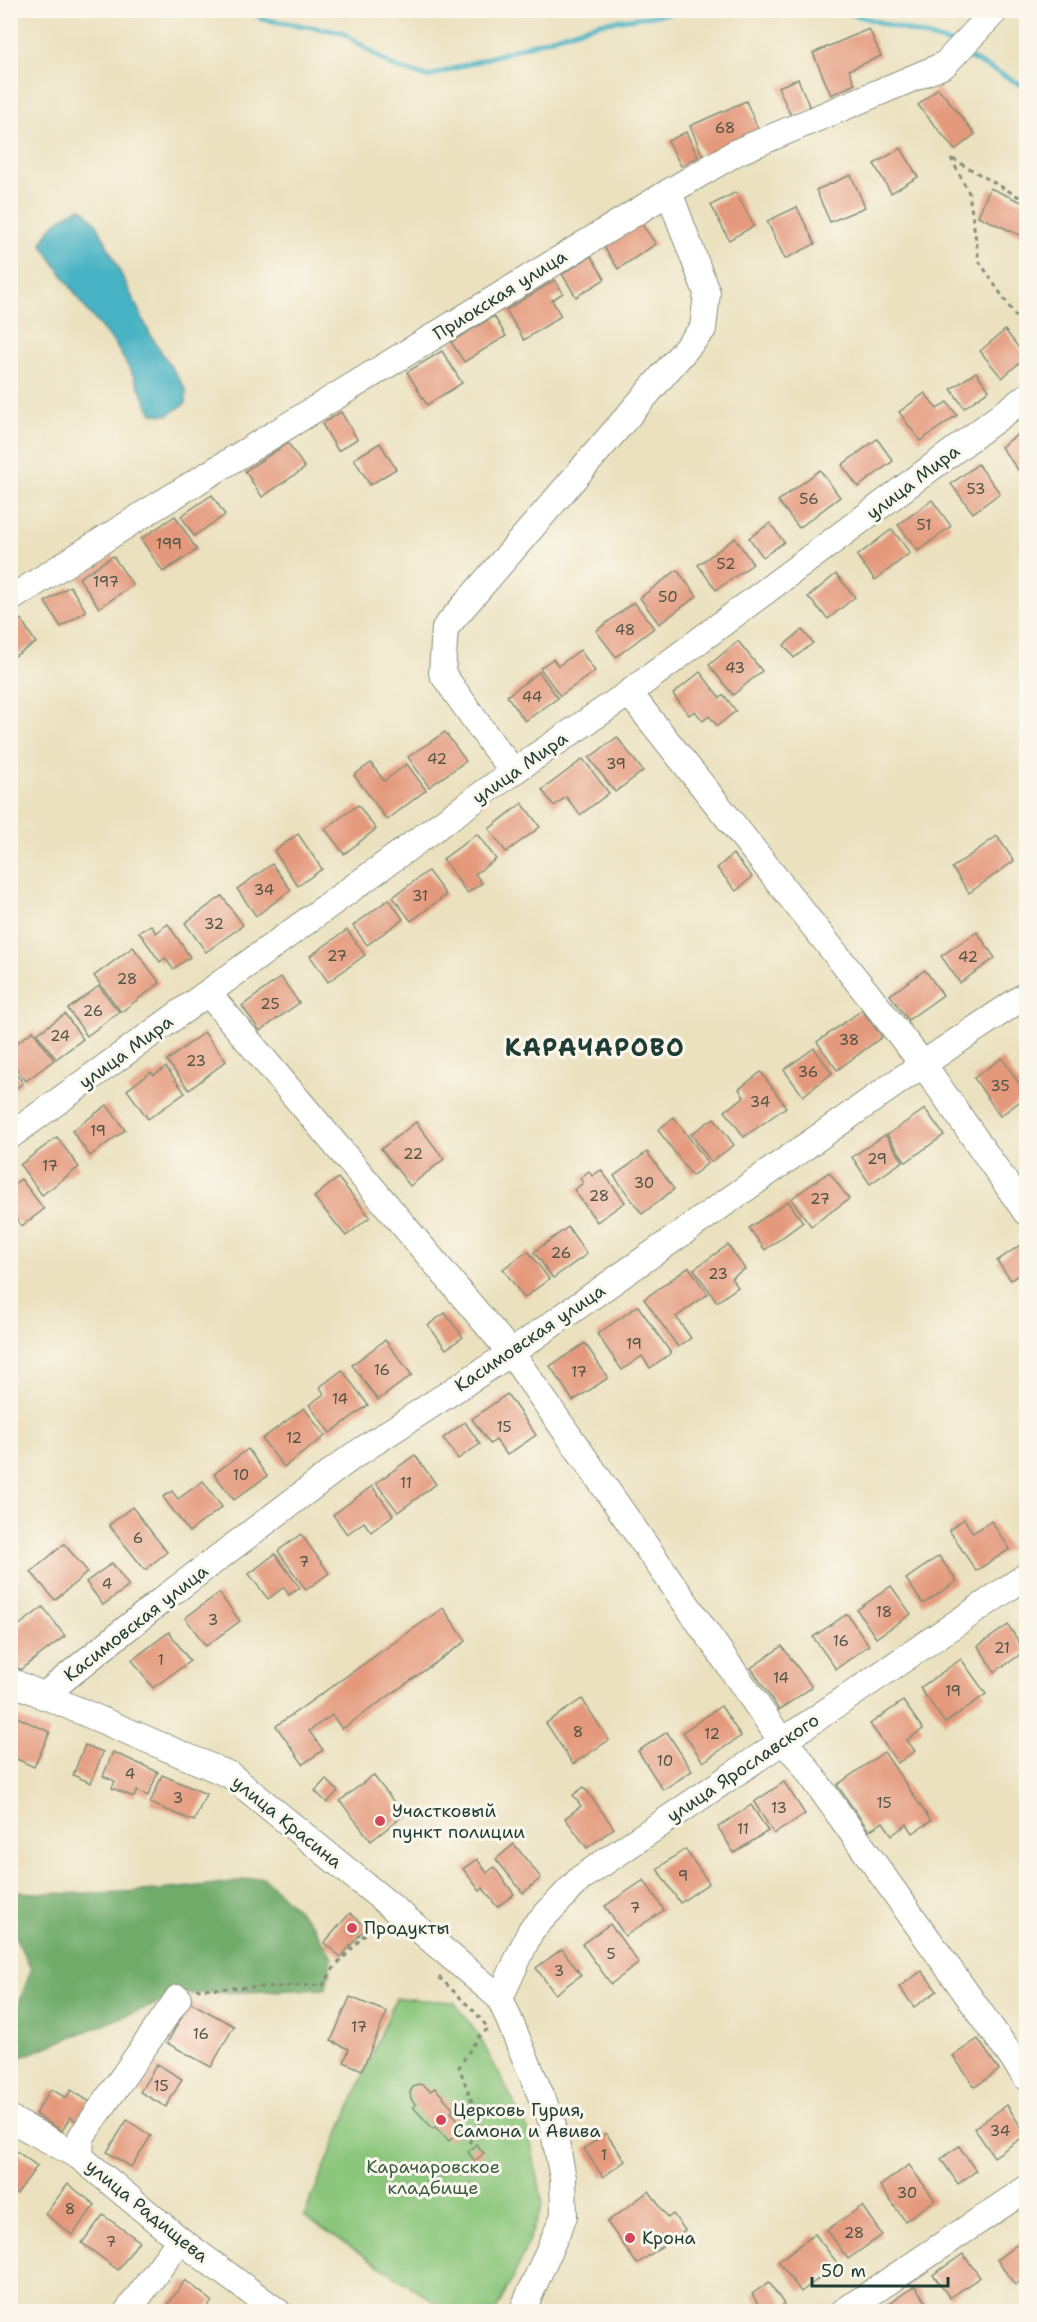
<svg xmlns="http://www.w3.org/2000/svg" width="1037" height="2322" font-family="'Shantell Sans',sans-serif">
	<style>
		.green { fill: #8bc67b; stroke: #558258; stroke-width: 1.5 }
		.forest { fill: #70ab6b; stroke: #487450; stroke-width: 1.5 }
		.water { fill: #46b2c3; stroke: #32787c; stroke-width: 1.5 }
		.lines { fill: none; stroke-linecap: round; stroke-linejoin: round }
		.stream { stroke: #46b2c3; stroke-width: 5 }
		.building { fill: #e4997b }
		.minor-casing { stroke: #858f7a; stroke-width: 28 }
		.path { stroke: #858f7a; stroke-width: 3; stroke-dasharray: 4.5 4.5; stroke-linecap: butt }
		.minor { stroke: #fff; stroke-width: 26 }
		.poi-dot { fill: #d1495b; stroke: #fbf7ec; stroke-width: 2 }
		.labels { text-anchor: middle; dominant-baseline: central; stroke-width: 6; stroke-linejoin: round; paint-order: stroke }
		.number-label { font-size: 15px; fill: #505446 }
		.street-label { font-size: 18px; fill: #1f3d34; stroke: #fbf7ec }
		.poi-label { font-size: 18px; fill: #1f3d34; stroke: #fbf7ec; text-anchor: start }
		.park-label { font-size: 18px; fill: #3a5f46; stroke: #fbf7ec }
		.district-label { font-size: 24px; font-weight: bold; letter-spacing: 1.5px; fill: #1f3d34; stroke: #fbf7ec }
	</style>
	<rect width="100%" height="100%" fill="#fbf7ec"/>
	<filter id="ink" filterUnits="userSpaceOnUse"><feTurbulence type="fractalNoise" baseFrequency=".0167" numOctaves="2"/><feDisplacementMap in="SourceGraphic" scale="12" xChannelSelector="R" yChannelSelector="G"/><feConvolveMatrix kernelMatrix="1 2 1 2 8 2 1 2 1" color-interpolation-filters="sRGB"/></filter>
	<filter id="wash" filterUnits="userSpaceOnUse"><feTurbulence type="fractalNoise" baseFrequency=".008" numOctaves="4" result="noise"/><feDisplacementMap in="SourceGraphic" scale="24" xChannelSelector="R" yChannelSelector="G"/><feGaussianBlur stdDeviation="1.35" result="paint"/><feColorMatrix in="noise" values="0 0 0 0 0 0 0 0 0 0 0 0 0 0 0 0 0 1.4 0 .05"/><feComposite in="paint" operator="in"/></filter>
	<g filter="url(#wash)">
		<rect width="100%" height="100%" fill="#ebe1bf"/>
		<!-- green -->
		<polygon class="green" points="396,1998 454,2002 479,2036 528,2129 543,2204 519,2265 496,2311 448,2311 304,2216"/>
		<!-- forest -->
		<path class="forest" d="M263 1877 313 1925 332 1957 326 1989 181 1994 11 2061V2027L31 1969 11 1928 10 1892C94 1896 181 1891 263 1877Z"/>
		<!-- water -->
		<path class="water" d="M82 208 97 224 151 336 186 390V403L168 415 152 414 134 377 115 344 88 312 42 245C46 228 66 212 82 208Z"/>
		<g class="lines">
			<!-- stream -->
			<g class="stream">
				<polyline points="252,10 261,19 342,32 392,66 427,77 600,23 694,10"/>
				<polyline points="838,10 950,43"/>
				<polyline points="964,55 1026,87"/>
			</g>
		</g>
		<g id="blocks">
			<!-- building -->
			<g class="building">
				<polygon points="869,29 881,56 849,70 855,84 831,95 813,53"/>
				<polygon points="798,79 810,108 791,116 778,87"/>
				<polygon points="938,88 975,134 955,150 918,105"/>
				<polygon points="746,101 759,131 703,156 690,126"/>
				<polygon points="686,132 698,157 681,166 668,141"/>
				<polygon points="901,148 918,177 891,193 874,164"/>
				<polygon points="851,175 865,207 830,222 816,190"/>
				<polygon points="990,188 1026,204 1026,231 1024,237 978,216"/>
				<polygon points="736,192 754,226 729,240 711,205"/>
				<polygon points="797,207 815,244 785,259 767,221"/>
				<polygon points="641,223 656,244 618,269 604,247"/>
				<polygon points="591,256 605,279 576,297 562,274"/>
				<polygon points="555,280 563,293 552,300 561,316 524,340 506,310"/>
				<polygon points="494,316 506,336 464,362 451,342"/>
				<polygon points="1005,330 1026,357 1002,378 980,351"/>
				<polygon points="442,351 462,383 427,405 407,372"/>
				<polygon points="976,372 989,390 964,408 951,389"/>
				<polygon points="925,393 937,409 947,402 957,415 920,441 899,412"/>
				<polygon points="341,412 357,439 338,451 322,424"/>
				<polygon points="1026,428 1026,470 1021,474 1001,447"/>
				<polygon points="877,439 893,461 858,487 842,465"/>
				<polygon points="288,443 305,468 262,497 245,471"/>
				<polygon points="380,443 396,469 370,485 354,459"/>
				<polygon points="978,464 1000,493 973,513 951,484"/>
				<polygon points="820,470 840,497 799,528 778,501"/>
				<polygon points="212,495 225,515 194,536 181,516"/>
				<polygon points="932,500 951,526 918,551 898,525"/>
				<polygon points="175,516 197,550 163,572 141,539"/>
				<polygon points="770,523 784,542 763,557 749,538"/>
				<polygon points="892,529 910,553 875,580 857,556"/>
				<polygon points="735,538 753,564 716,590 698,565"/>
				<polygon points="113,556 133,585 99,608 79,578"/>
				<polygon points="677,570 697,596 659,624 640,598"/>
				<polygon points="836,574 855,597 828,619 808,597"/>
				<polygon points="70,586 86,611 61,627 45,602"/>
				<polygon points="634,602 654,628 616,657 596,631"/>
				<polygon points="21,619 36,643 10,659 10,625"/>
				<polygon points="802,630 813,643 794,658 784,645"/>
				<polygon points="738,641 762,671 733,695 709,665"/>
				<polygon points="580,650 595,671 560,696 540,668 553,659 558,666"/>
				<polygon points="539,672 558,698 525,721 507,696"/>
				<polygon points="700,672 720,698 724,695 736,711 717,726 709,716 703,721 695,711 689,715 673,694"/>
				<polygon points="445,732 466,761 429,787 408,757"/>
				<polygon points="617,737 643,771 615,792 589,758"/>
				<polygon points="583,759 609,793 580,815 566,797 554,806 542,790"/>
				<polygon points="371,763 384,781 407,764 426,790 387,820 354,775"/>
				<polygon points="522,803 540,827 506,852 489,829"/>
				<polygon points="358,805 376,829 344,854 325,829"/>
				<polygon points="298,834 322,869 298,886 274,851"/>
				<polygon points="477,834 496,859 475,874 482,883 467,893 443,859"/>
				<polygon points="997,836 1014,861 969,893 952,868"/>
				<polygon points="733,854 752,877 736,891 717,868"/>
				<polygon points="272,864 291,890 256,916 237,889"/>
				<polygon points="428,871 446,895 411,921 393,897"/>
				<polygon points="222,896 243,925 206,952 185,923"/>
				<polygon points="389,899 403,919 367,945 353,926"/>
				<polygon points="168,924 190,957 173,969 165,958 160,962 139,932 151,925 156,933"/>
				<polygon points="347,930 365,955 328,982 310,956"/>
				<polygon points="977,932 995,958 960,983 941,956"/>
				<polygon points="133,947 160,983 121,1012 94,976"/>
				<polygon points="925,970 943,995 908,1020 890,995"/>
				<polygon points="281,977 299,1003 260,1031 242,1006"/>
				<polygon points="99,986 119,1012 87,1036 68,1009"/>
				<polygon points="862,1010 882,1037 837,1070 817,1042"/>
				<polygon points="65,1014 83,1039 56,1059 37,1034"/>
				<polygon points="33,1031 54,1060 26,1081 10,1060 10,1048"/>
				<polygon points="204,1032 226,1061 189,1090 167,1061"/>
				<polygon points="814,1048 832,1073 803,1096 784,1070"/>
				<polygon points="1002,1058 1026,1094 1026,1097 1000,1116 974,1078"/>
				<polygon points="10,1066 23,1083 10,1092"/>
				<polygon points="166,1067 185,1093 148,1119 127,1090 151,1072 154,1075"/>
				<polygon points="761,1072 786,1107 744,1137 725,1111 744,1097 739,1089"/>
				<polygon points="107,1105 125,1130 90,1156 72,1131"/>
				<polygon points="925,1109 944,1135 906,1162 887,1135"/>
				<polygon points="674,1117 708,1163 692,1176 658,1130"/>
				<polygon points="714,1118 734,1145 711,1162 691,1134"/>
				<polygon points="416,1122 444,1159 410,1186 381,1149"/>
				<polygon points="885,1135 903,1161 870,1184 852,1157"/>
				<polygon points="57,1137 79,1167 42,1195 20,1165"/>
				<polygon points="647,1152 674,1189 642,1214 614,1176"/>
				<polygon points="601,1170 625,1202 597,1222 574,1190 583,1183 580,1178 589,1171 592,1176"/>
				<polygon points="829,1172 849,1199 811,1226 791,1199"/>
				<polygon points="338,1178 370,1217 346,1236 314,1197"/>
				<polygon points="21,1179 44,1209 22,1226 17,1220 10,1225 10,1187"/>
				<polygon points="788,1201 803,1222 765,1250 749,1228"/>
				<polygon points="568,1227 587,1254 553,1278 534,1252"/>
				<polygon points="1023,1243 1026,1248 1026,1269 1011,1280 997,1261"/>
				<polygon points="728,1245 745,1269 731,1278 738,1287 717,1302 694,1269"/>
				<polygon points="528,1251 549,1279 524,1298 503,1269"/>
				<polygon points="689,1267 708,1294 676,1317 691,1338 678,1347 644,1299"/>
				<polygon points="638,1306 671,1353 650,1368 642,1356 622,1370 597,1334"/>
				<polygon points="445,1313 463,1337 446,1349 428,1325"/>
				<polygon points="385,1340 412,1375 378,1400 352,1365"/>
				<polygon points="585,1343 608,1378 573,1401 550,1366"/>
				<polygon points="342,1370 368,1405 330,1433 309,1405 324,1394 320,1387"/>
				<polygon points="507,1394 536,1435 507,1455 496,1440 490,1444 472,1419"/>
				<polygon points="304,1408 325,1436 284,1467 262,1439"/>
				<polygon points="465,1422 480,1444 458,1459 443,1438"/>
				<polygon points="248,1449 267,1476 234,1500 214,1474"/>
				<polygon points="415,1455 436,1484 398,1512 376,1483"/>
				<polygon points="203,1481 222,1507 189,1532 163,1497 172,1491 178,1499"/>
				<polygon points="372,1486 393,1515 371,1532 364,1522 347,1534 333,1515"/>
				<polygon points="132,1507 167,1552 145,1570 109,1525"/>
				<polygon points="964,1519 973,1533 991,1521 1010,1549 976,1571 949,1530"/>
				<polygon points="301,1534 329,1573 306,1590 278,1551"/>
				<polygon points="64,1544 88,1572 55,1600 31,1572"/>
				<polygon points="275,1554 300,1588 289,1595 284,1587 268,1599 249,1574"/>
				<polygon points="939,1556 957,1581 923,1604 906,1579"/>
				<polygon points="112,1563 129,1586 103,1605 86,1582"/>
				<polygon points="891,1586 911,1614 876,1638 857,1610"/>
				<polygon points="219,1593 240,1621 206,1646 185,1618"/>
				<polygon points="43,1607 65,1636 20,1670 10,1658 10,1632"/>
				<polygon points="443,1608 466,1641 342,1729 332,1715 309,1731 323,1750 303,1764 276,1726"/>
				<polygon points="847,1614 869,1645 836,1669 813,1637"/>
				<polygon points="1008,1625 1025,1651 995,1672 978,1646"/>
				<polygon points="169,1632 190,1661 153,1688 132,1660"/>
				<polygon points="782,1646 812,1687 779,1710 751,1668"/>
				<polygon points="961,1659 986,1694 945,1723 920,1688"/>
				<polygon points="582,1699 609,1740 573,1764 546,1723"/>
				<polygon points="903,1701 923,1729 907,1740 915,1751 898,1763 870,1724"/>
				<polygon points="721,1706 741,1736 703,1762 683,1732"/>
				<polygon points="10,1714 50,1732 34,1767 10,1756"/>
				<polygon points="667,1732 692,1771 663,1790 638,1751"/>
				<polygon points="85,1745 103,1752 91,1783 73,1775"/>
				<polygon points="113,1752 158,1772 148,1796 137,1791 134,1797 112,1788 115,1781 103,1776"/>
				<polygon points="884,1752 931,1821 913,1833 907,1824 892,1835 883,1822 869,1831 837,1785"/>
				<polygon points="162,1775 206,1794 194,1821 150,1803"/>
				<polygon points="373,1775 404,1815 371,1841 340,1801"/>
				<polygon points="326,1779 338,1791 327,1803 315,1791"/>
				<polygon points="784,1782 805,1814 774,1834 754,1802"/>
				<polygon points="584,1787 614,1828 587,1848 565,1818 581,1806 573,1795"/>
				<polygon points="751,1805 768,1831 734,1853 718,1827"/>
				<polygon points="514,1844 541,1878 523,1893 496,1859"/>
				<polygon points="685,1849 709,1883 680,1903 657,1869"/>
				<polygon points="477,1859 487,1873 494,1867 514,1894 497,1907 483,1888 480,1891 463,1869"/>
				<polygon points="644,1880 664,1910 625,1936 605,1906"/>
				<polygon points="350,1913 366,1927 341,1957 324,1943"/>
				<polygon points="610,1924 639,1963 611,1984 582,1944"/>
				<polygon points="562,1949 581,1975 555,1994 536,1968"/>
				<polygon points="922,1971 937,1991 914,2007 899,1987"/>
				<polygon points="350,1997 387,2012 362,2070 344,2062 349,2049 331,2041"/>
				<polygon points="190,2002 234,2026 211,2067 167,2043"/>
				<polygon points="978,2039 999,2070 975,2087 953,2056"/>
				<polygon points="157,2064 182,2079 166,2107 140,2092"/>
				<polygon points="419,2084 425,2086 430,2091 435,2088 454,2109 451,2112 464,2127 449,2141 435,2127 433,2129 413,2107 416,2105 411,2099 410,2092 413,2087"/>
				<polygon points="51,2089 66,2098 71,2090 90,2102 77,2122 70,2117 62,2131 35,2114"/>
				<polygon points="1007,2105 1026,2135 994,2157 974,2128"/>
				<polygon points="127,2120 151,2136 131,2167 107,2152"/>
				<polygon points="606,2133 625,2161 603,2177 584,2149"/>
				<polygon points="476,2144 484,2153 475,2161 468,2152"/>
				<polygon points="959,2146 976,2171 958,2184 941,2159"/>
				<polygon points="15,2150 37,2166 17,2194 10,2190 10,2156"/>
				<polygon points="909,2165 935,2200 905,2221 880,2186"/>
				<polygon points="68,2184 95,2205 72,2235 45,2214"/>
				<polygon points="649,2191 668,2218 673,2214 685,2230 637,2264 607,2222"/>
				<polygon points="862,2206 882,2235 848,2259 827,2230"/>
				<polygon points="103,2215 139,2241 118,2270 82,2243"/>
				<polygon points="815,2234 838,2264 801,2292 778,2261"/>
				<polygon points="1026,2237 1026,2277 1015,2285 997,2260"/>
				<polygon points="963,2254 980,2277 950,2298 933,2275"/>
				<polygon points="185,2280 212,2301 204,2312 172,2312 166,2307"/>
				<polygon points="769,2282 784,2304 774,2312 763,2312 752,2294"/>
				<polygon points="915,2286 933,2312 889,2312 885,2306"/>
			</g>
		</g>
	</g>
	<g filter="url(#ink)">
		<use href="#blocks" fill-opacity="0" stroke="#858f7a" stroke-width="1.5"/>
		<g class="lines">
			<defs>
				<g id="minor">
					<polyline points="10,599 144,514 669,192 737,152 944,65 996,10"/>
					<polyline points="629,693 923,1064 1026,1212"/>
					<polyline points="514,771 494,747 442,673 445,628 703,329 707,293 669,192"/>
					<polyline points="208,993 511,1353 782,1741 799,1758 1026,2077"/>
					<polyline points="10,1136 514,771 629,693 1026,397"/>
					<polyline points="10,1681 230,1775 403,1916 500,1998 552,2122 563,2178 564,2216 522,2312"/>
					<polyline points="43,1696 162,1600 353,1456 511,1353 923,1064 1026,995"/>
					<polyline points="500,1998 531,1930 581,1878 1026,1576"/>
					<polyline points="10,2119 80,2157 180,2240 278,2312"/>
					<polyline points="80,2157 81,2137 178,1998"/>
					<polyline points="127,2312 180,2240"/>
					<polyline points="843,2312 1026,2189"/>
				</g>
			</defs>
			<!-- minor casing -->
			<use href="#minor" class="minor-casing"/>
			<!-- path -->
			<g class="path">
				<polyline points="951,158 969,193 979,261 1026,332"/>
				<polyline points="953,159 1026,201"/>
				<polyline points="439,1977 476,2013 488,2028"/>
				<polyline points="196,1989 323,1985 334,1968 376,1922"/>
				<polyline points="469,2143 480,2123 459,2067 479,2036 488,2029"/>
			</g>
			<!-- minor -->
			<use href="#minor" class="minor"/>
		</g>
	</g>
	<!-- markers -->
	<g class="poi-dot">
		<circle cx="380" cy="1821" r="6"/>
		<circle cx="352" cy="1928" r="6"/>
		<circle cx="441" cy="2120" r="6"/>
		<circle cx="630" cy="2238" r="6"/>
	</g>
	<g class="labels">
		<!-- number labels -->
		<g class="number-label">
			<text x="725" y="128">68</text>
			<text x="976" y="489">53</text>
			<text x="809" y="499">56</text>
			<text x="924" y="525">51</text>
			<text x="169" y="544">199</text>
			<text x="726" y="564">52</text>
			<text x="106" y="582">197</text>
			<text x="668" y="597">50</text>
			<text x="625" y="630">48</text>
			<text x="735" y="668">43</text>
			<text x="532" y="697">44</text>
			<text x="437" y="759">42</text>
			<text x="616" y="764">39</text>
			<text x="264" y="890">34</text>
			<text x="420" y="896">31</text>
			<text x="214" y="924">32</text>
			<text x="337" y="956">27</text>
			<text x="968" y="957">42</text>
			<text x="127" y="979">28</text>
			<text x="270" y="1004">25</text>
			<text x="93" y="1011">26</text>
			<text x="60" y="1036">24</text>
			<text x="849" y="1040">38</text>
			<text x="196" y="1061">23</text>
			<text x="808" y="1072">36</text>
			<text x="1000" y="1086">35</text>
			<text x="760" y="1102">34</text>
			<text x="98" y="1131">19</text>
			<text x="413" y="1154">22</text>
			<text x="877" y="1159">29</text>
			<text x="50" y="1166">17</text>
			<text x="644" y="1183">30</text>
			<text x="599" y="1196">28</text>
			<text x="820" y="1199">27</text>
			<text x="561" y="1253">26</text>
			<text x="718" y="1274">23</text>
			<text x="634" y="1344">19</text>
			<text x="382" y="1370">16</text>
			<text x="579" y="1372">17</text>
			<text x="340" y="1399">14</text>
			<text x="504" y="1427">15</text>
			<text x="294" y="1438">12</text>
			<text x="241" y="1475">10</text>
			<text x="406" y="1483">11</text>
			<text x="138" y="1538">6</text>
			<text x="304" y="1562">7</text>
			<text x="107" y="1584">4</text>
			<text x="884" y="1612">18</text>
			<text x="213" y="1620">3</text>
			<text x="841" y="1641">16</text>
			<text x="1002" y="1648">21</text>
			<text x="161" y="1660">1</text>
			<text x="781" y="1678">14</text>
			<text x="953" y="1691">19</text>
			<text x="578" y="1732">8</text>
			<text x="712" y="1734">12</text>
			<text x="665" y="1761">10</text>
			<text x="130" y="1774">4</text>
			<text x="178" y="1798">3</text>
			<text x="884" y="1803">15</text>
			<text x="779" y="1808">13</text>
			<text x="743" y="1829">11</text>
			<text x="683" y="1876">9</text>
			<text x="635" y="1908">7</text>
			<text x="611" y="1954">5</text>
			<text x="559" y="1971">3</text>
			<text x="359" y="2027">17</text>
			<text x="201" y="2034">16</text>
			<text x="161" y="2086">15</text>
			<text x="1000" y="2131">34</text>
			<text x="604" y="2155">1</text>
			<text x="907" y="2193">30</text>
			<text x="70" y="2209">8</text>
			<text x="854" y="2233">28</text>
			<text x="111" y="2242">7</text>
		</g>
		<!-- street labels -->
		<g class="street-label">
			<text transform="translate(500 295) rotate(-32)">Приокская улица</text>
			<text transform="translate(913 482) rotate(-37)">улица Мира</text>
			<text transform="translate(520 768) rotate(-35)">улица Мира</text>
			<text transform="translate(126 1052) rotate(-36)">улица Мира</text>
			<text transform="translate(530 1338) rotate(-34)">Касимовская улица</text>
			<text transform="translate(136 1623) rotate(-38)">Касимовская улица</text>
			<text transform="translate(743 1768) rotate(-34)">улица Ярославского</text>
			<text transform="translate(287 1822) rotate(39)">улица Красина</text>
			<text transform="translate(147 2211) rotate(39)">улица Радищева</text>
		</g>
		<!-- poi labels -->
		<g class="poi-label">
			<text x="392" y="1811">Участковый<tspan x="392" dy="21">пункт полиции</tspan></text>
			<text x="364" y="1928">Продукты</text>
			<text x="453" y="2110">Церковь Гурия,<tspan x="453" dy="21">Самона и Авива</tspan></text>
			<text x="642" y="2238">Крона</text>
		</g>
		<!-- park labels -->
		<g class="park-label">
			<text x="433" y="2167">Карачаровское<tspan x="433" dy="21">кладбище</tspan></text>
		</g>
		<!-- district labels -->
		<g class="district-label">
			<text x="595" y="1048">КАРАЧАРОВО</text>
		</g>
	</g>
	<!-- margin -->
	<rect width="1037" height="2322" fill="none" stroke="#fbf7ec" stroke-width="36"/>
	<!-- scale -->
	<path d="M812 2277v9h136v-9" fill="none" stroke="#1f3d34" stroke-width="3"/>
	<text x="821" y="2277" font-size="18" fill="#1f3d34" stroke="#fbf7ec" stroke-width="4.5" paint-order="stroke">50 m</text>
</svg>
